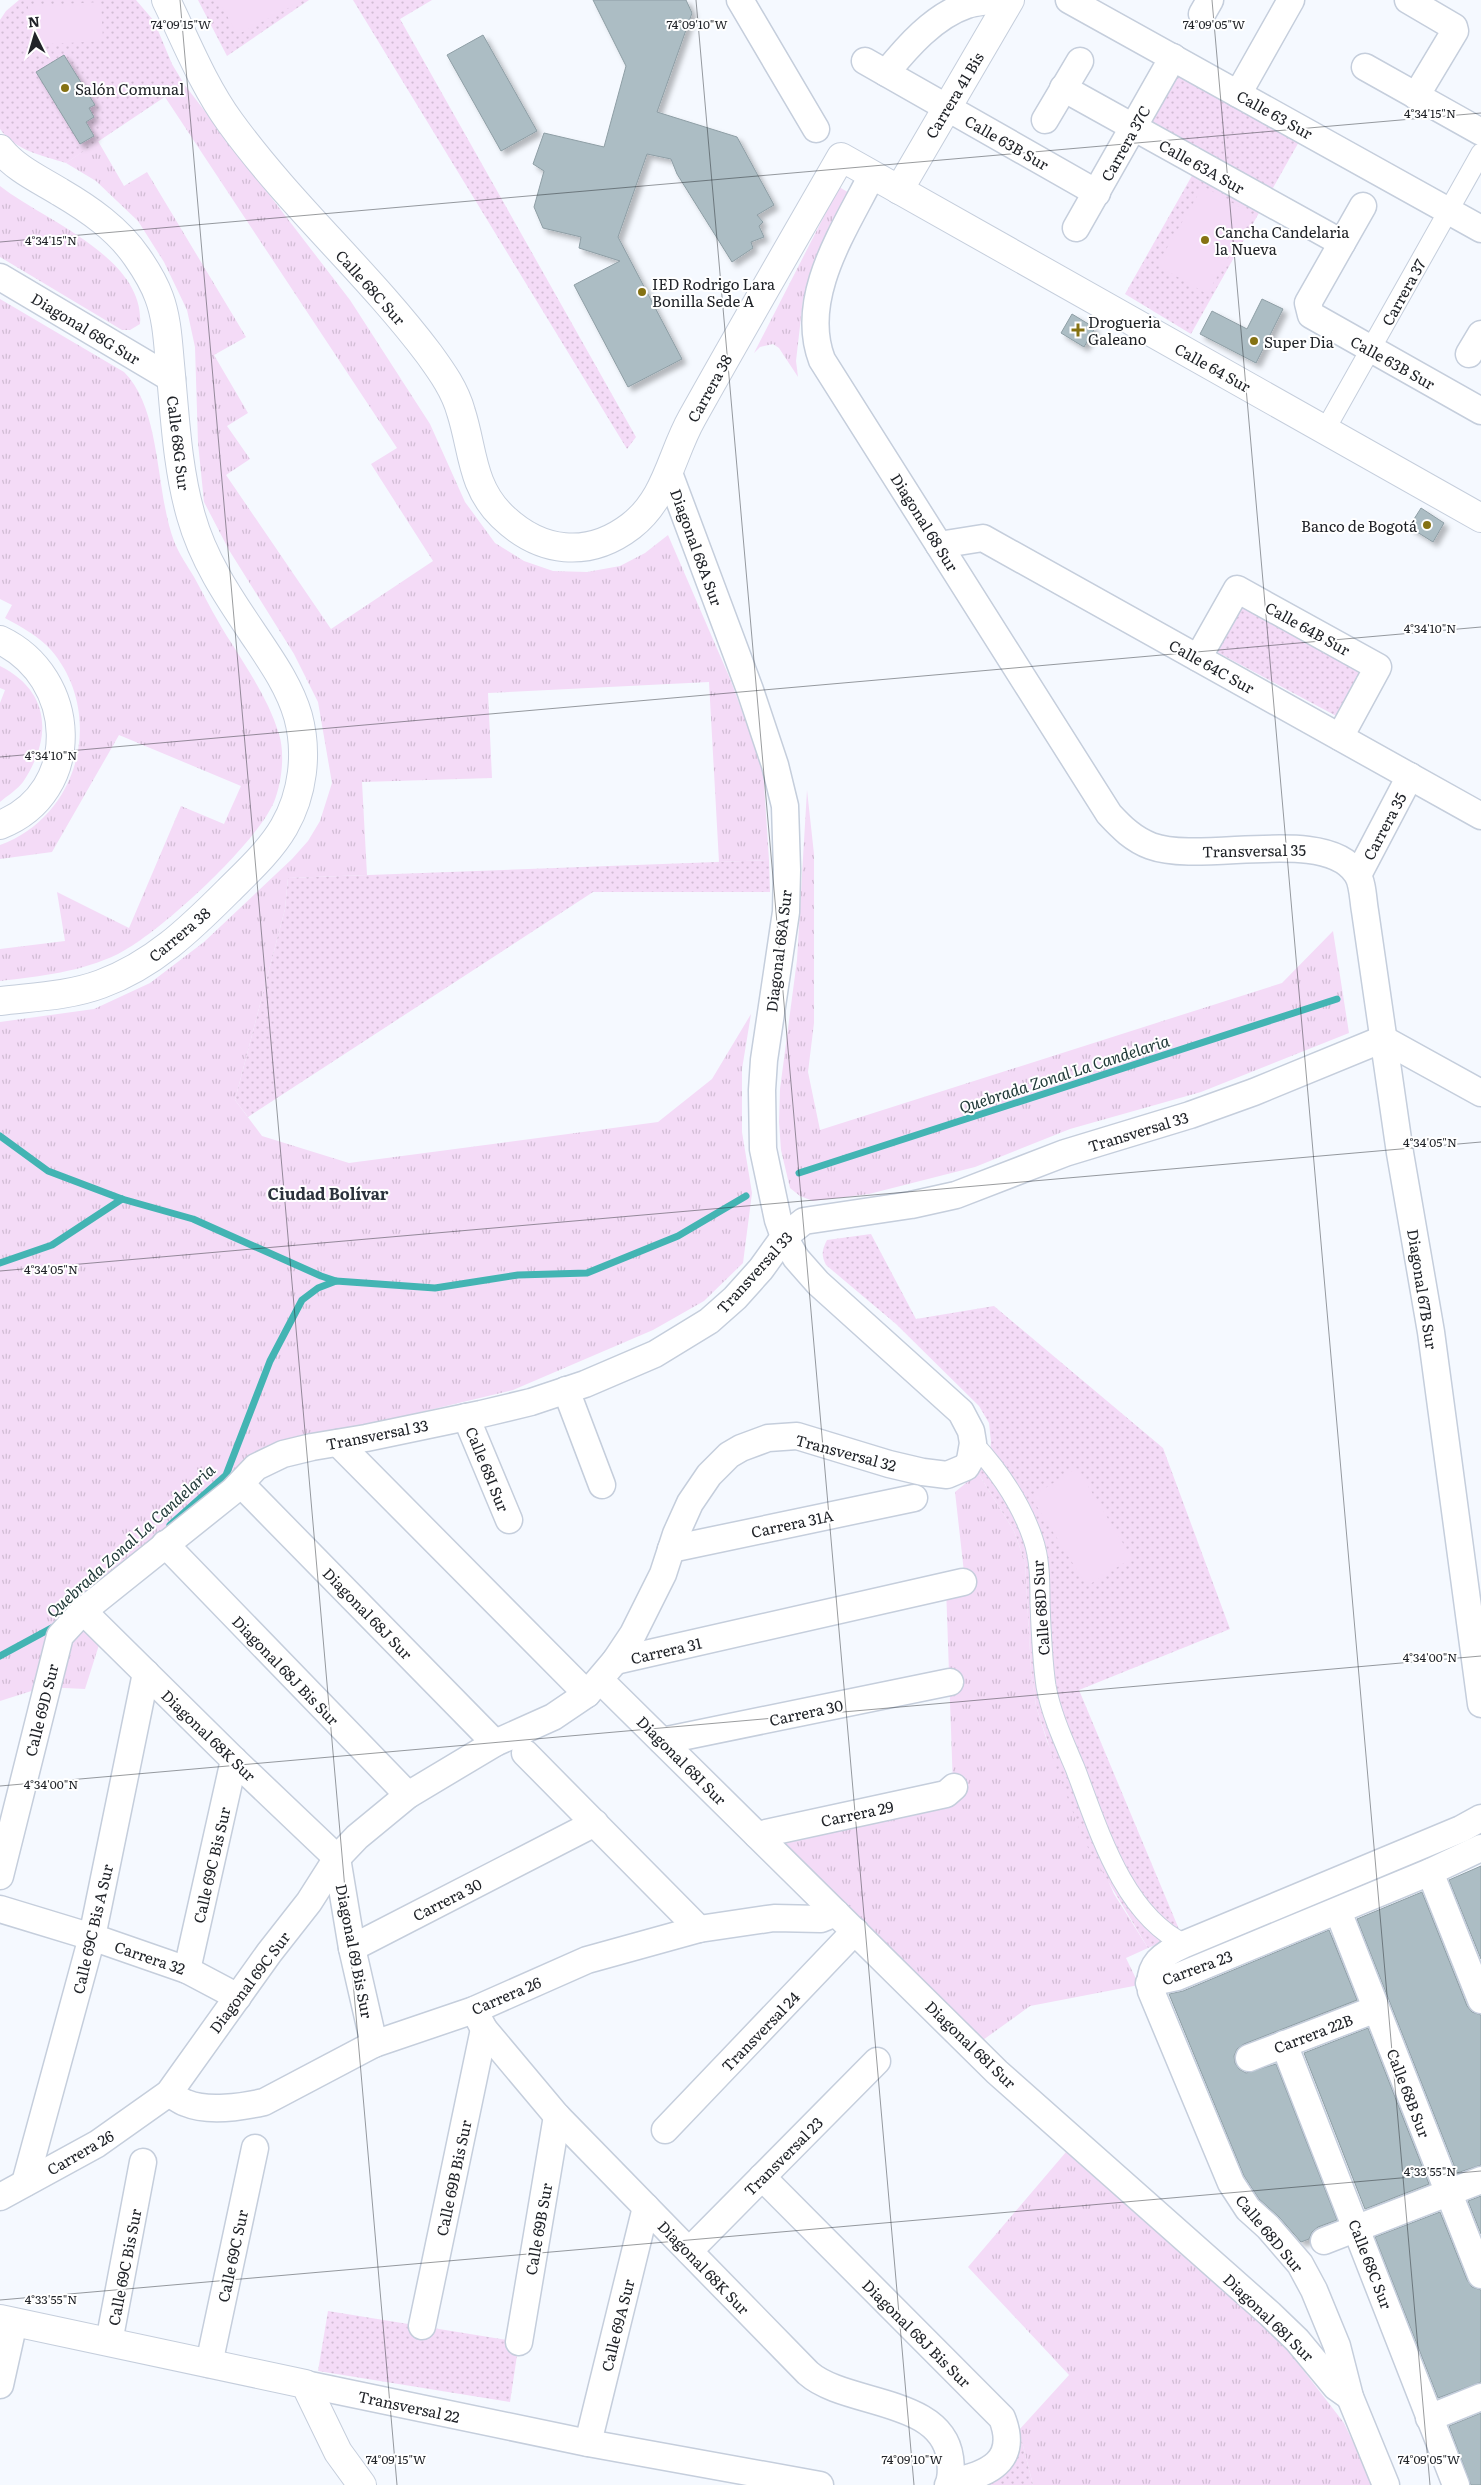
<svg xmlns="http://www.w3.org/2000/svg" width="1481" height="2485" font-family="Literata,serif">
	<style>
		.grass { fill: url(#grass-tufts) }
		.park { fill: url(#park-dots) }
		.pitch { fill: #f4dbf7 }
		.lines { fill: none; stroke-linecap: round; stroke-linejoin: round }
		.stream { stroke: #43b4b3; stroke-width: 7 }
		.building { fill: #acbdc4; stroke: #8e9ea5; filter: url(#shadow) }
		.pedestrian-casing { stroke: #c5cedc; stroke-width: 21 }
		.minor-casing { stroke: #c5cedc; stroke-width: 29 }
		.tertiary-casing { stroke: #c5cedc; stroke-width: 30 }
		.pedestrian { stroke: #fff; stroke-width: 19 }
		.minor { stroke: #fff; stroke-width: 26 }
		.tertiary { stroke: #fff; stroke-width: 28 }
		.ticks { fill: none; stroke: #202328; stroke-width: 1; stroke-opacity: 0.45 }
		.poi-dot { fill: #857213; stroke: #fff; stroke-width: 2 }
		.labels { text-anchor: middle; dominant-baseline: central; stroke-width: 4; stroke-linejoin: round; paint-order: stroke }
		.poi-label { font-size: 15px; fill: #202328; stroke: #fff; text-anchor: start }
		.street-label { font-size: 15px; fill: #202328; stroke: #fff }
		.water-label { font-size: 16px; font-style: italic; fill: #213a39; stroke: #fff }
		.neighbourhood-label { font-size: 16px; font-weight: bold; fill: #2b323c; stroke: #fff }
		.ticks-label { font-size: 12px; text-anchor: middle; fill: #202328; stroke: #fff; stroke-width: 4; stroke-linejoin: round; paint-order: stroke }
	</style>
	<defs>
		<pattern id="grass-tufts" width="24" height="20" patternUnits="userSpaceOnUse" patternTransform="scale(1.25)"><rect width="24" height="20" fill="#f4dbf7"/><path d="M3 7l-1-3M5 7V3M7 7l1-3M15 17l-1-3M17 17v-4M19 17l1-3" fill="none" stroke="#d1bcd4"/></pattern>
		<pattern id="park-dots" width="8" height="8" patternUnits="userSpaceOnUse" patternTransform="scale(1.25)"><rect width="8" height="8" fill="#f4dbf7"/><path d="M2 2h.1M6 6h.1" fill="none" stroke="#d1bcd4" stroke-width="1.8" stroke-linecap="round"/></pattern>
		<filter id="shadow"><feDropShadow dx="4.5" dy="4.5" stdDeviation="2.5" flood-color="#0004"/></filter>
	</defs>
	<rect width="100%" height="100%" fill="#f5f9ff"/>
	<!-- grass -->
	<g class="grass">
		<polygon points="184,84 350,300 430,424 465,502 495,543 524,561 553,571 587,572 620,566 645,553 668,535 731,681 763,769 769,860 719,862 709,682 488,693 492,778 362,782 367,875 288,878 285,909 235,1100 262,1136 349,1163 658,1122 712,1079 751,1014 742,1069 742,1132 752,1193 743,1263 704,1301 653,1330 513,1390 304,1440 76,1618 99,1645 85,1689 44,1687 0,1701 0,1022 94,1009 150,983 204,942 292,859 308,841 320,821 332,783 318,702 294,654 229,550 204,502 198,443 195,347 187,310 164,262 138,221 96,181 66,163 98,141 124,186 147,172 246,337 214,355 248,413 227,426 250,459 226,475 331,629 433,561 371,464 397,448 165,97"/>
		<path d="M0 186C43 220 145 257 140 324L130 330H122L0 257Z"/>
		<polygon points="839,187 853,195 803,300 796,361 798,377 779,348 773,344 760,347 754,353"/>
		<path d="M0 299 124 372C162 410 155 491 174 541 179 554 187 565 194 577 206 599 218 623 232 644 250 673 269 701 279 734 285 754 282 782 274 802 256 844 160 933 118 954 81 972 41 976 0 981V949L65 941 57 892 129 928 181 806 224 824 241 786 119 735 52 852 0 859V845C79 817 106 714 51 650 40 637 20 626 5 618L12 605 0 599Z"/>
		<path d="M0 666C50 691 53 737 23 782 18 789 7 796 0 802V703L5 690 0 688Z"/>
		<polygon points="807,790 814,854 814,1023 808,1072 820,1130 1282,983 1333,931 1349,1033 1201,1092 1070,1129 975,1167 869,1194 813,1201 800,1196 790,1188 781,1150 779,1122 780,1089 797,960"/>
		<polygon points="978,1473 1014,1531 1025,1562 1031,1670 1036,1706 1047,1741 1114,1894 1148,1948 1126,1958 1139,1985 1030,2006 983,2040 773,1831 953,1787 946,1587 965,1581 955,1492"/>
		<polygon points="1066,2152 1257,2320 1290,2353 1344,2423 1373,2485 1033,2485 1019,2430 1069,2375 968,2267"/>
	</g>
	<!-- park -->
	<g class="park">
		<path d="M19 0H136L154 21 172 64 184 84 66 163C41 155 16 151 0 129V20L6 11Z"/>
		<polygon points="198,0 309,0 227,56"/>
		<polygon points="353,0 432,0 400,19 636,437 627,449"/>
		<polygon points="1173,57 1305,131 1191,334 1125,294 1198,165 1133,127"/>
		<polygon points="1241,604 1366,671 1340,718 1215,651"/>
		<polygon points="769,860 770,892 593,892 248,1117 235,1100 285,909 288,878"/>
		<path d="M871 1234 916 1319 994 1306 1163 1448 1230 1629 1079 1690 1181 1934 1148 1948 1084 1841 1058 1773 1036 1706 1031 1670 1025 1562 1014 1531 978 1473 990 1453 991 1442 989 1423 979 1406 896 1324 826 1265C821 1255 822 1250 827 1240Z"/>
		<polygon points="328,2311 519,2342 510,2402 318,2371"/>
		<polygon points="1019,2430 1033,2485 950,2485 1007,2443"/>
	</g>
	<!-- pitch -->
	<g class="pitch">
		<polygon points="219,0 304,0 237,35"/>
		<polygon points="101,2 103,41 31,45 28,6"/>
		<polygon points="1203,186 1253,215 1207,294 1157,265"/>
		<polygon points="1077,1468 1132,1558 1087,1586 1031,1497"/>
	</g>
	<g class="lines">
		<!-- stream -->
		<g class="stream">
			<polyline points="0,1136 48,1171 122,1199 193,1219 321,1276 336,1281"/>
			<polyline points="799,1173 1337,999"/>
			<polyline points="0,1263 52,1245 122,1199"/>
			<polyline points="170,1525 226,1475 270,1361 302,1300 318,1288 336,1281 435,1288 518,1275 587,1273 678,1236 746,1196"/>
			<polyline points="0,1656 57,1625"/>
		</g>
	</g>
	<!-- building -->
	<g class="building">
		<polygon points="593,0 686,0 692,13 657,112 737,137 774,205 757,215 763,222 759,226 764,237 751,242 753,248 732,262 677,174 671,159 647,154 618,237 682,359 628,387 574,285 620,261 579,248 581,237 543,228 534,207 544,171 533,164 544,133 604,147 626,66"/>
		<polygon points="483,35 537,131 501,151 447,55"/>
		<polygon points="64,55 95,105 89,108 94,117 86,122 94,136 80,144 36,72"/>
		<polygon points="1262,299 1283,309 1256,363 1200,334 1212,311 1247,329"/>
		<polygon points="1072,314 1095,328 1084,347 1061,333"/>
		<polygon points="1421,508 1444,523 1433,542 1409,527"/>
		<polygon points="1481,1866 1481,1959 1449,1880"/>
		<polygon points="1422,1892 1467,2006 1472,2012 1481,2015 1481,2165 1457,2173 1357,1919"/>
		<polygon points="1329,1930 1357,2000 1244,2044 1237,2049 1234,2056 1235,2063 1239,2069 1246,2073 1276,2064 1337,2220 1318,2227 1312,2232 1309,2239 1301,2242 1279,2217 1259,2199 1244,2176 1169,1994 1183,1991"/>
		<polygon points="1368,2028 1429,2184 1365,2209 1304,2053"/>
		<polygon points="1481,2196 1481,2234 1468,2201"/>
		<polygon points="1440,2212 1467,2280 1472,2287 1481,2290 1481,2382 1438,2398 1375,2237"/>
		<polygon points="1481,2413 1481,2485 1471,2485 1449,2426"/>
	</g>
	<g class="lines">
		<defs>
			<g id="pedestrian">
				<polyline points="1325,430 1481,153"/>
				<path d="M973 1443C998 1470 1021 1503 1033 1539 1040 1559 1040 1582 1040 1603 1041 1630 1042 1658 1046 1686 1051 1714 1064 1742 1075 1768 1098 1828 1123 1915 1185 1944"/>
			</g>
			<g id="minor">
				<polyline points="740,0 816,129"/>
				<polyline points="1069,0 1481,229"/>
				<polyline points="1408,0 1454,27 1455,31 1416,96"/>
				<polyline points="1202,14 1210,0"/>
				<polyline points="865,61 1097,193"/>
				<polyline points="1365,67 1481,132"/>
				<path d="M886 73C907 47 934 16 967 5 975 2 985 2 994 0"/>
				<polyline points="1063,88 1342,243"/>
				<polyline points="1238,94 1291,0"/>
				<polyline points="1045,120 1080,61"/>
				<path d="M872 175C845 229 798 297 822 360L1109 814C1122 828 1133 839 1151 846 1202 865 1326 825 1357 874 1363 883 1363 900 1365 911L1400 1153 1431 1332 1481 1704"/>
				<polyline points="1363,206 1308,303 1311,315 1481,411"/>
				<polyline points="1076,228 1173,57"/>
				<polyline points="0,277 172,379"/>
				<polyline points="1469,354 1481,334"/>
				<polyline points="939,545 983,538 1481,816"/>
				<polyline points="1198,658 1237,589 1378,667 1340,737"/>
				<polyline points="1358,875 1410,776"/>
				<polyline points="566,1390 602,1485"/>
				<polyline points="466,1417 509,1520"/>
				<polyline points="338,1443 587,1694"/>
				<polyline points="241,1484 495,1743"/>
				<polyline points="165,1544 408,1795"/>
				<polyline points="671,1549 914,1498"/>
				<polyline points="83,1611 234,1760 337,1858"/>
				<polyline points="615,1661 963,1582"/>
				<polyline points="600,1680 997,2072 1270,2314 1297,2340 1336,2387 1350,2397"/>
				<polyline points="662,1741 950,1682"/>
				<polyline points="525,1753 699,1929"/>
				<polyline points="757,1835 946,1794 954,1787"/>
				<polyline points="337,1858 352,1948 374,2044"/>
				<polyline points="1430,1872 1481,2000"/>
				<polyline points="0,1876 60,1636 83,1611 233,1491 256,1467 283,1454 312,1447 366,1438 481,1414 531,1402 585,1384 655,1354 709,1321 735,1298 761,1269 784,1237 804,1221 911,1205 956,1195 1065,1153 1190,1115 1254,1092 1383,1039 1481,1093"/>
				<polyline points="0,1909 92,1937 187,1970 238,1997"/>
				<polyline points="1338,1911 1481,2275"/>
				<polyline points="352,1948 595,1823"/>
				<polyline points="187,1970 234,1760"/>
				<polyline points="1149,1983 1177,1977 1430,1872 1481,1848"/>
				<path d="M474 2010 484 2029 557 2116 808 2373C845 2406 942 2397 950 2458 951 2467 952 2477 948 2485"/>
				<polyline points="1284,2044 1456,2485"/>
				<polyline points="1249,2058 1376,2009"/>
				<path d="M169 2093C174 2096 180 2101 186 2103 207 2112 242 2107 264 2102L374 2044 474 2010 587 1960 699 1929 774 1918 821 1919 836 1913"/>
				<polyline points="665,2130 855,1931"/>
				<path d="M762 2177 1002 2418C1019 2461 988 2475 950 2482"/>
				<polyline points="25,2183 92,1937 146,1673"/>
				<polyline points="0,2197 97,2144 169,2093 269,1953 309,1902 337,1858 357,1837 408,1795 495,1743 553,1717 587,1694 615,1661 633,1634 663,1574 676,1534 690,1503 709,1475 729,1455 741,1448 768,1438 797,1436 889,1464 923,1472 947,1475 966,1467 970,1460 973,1443 971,1431 961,1412 818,1283 796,1258 784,1237 778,1220 763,1149 762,1090 764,1060 786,912 787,870 785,806 775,765 750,690 669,473"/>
				<polyline points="1324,2241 1481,2180"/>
				<polyline points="689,2251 877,2061"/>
				<polyline points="422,2326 484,2029"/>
				<polyline points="109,2342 143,2162"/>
				<polyline points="519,2342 557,2116"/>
				<polyline points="209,2364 255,2148"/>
				<polyline points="305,2384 588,2443 820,2485"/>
				<polyline points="0,2385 14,2322"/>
				<polyline points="1429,2418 1481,2397"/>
				<polyline points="588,2443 646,2207"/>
				<path d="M1386 2485 1350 2397 1337 2346 1314 2290 1300 2264 1268 2227 1248 2209 1231 2183 1151 1991C1147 1964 1163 1954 1185 1944L1461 1829 1481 1818"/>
			</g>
			<g id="tertiary">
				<path d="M166 0C186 41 203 85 230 122 290 205 368 273 429 354 442 372 455 390 461 412 473 449 471 486 502 516 540 553 588 559 631 526 667 498 671 455 692 418 741 330 791 244 841 157L1481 518"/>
				<path d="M0 149C16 169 39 179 60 192 89 209 118 229 137 257 146 270 154 283 159 297 167 318 168 343 170 364 175 416 177 467 191 516 203 559 227 595 252 632 270 659 289 685 298 716 308 753 303 794 284 827 270 851 248 871 228 891 190 929 153 965 101 984 69 996 33 997 0 1001"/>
				<polyline points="899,190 1010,0"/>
				<path d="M0 640C78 677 84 792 0 825"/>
				<polyline points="0,2319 305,2384 338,2452 362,2485"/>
			</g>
		</defs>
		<!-- pedestrian casing -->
		<use href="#pedestrian" class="pedestrian-casing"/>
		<!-- minor casing -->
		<use href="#minor" class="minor-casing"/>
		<!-- tertiary casing -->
		<use href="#tertiary" class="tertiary-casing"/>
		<!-- pedestrian -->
		<use href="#pedestrian" class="pedestrian"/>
		<!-- minor -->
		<use href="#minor" class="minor"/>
		<!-- tertiary -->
		<use href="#tertiary" class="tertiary"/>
	</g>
	<!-- ticks -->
	<path class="ticks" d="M180 0 397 2485M696 0 914 2485M1212 0 1430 2485M0 242 1481 113M0 757 1481 627M0 1271 1481 1142M0 1786 1481 1656M0 2300 1481 2171"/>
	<!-- markers -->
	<g class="poi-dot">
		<circle cx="65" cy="88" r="5"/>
		<circle cx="1205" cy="240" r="5"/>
		<circle cx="642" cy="292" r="5"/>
		<path d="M1075.5 322.5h5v5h5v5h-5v5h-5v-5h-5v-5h5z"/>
		<circle cx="1254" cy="341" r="5"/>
		<circle cx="1427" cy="525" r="5"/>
	</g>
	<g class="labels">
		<!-- poi labels -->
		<g class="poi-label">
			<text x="75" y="88">Salón Comunal</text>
			<text x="1215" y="231">Cancha Candelaria<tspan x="1215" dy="17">la Nueva</tspan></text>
			<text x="652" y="283">IED Rodrigo Lara<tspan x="652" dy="17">Bonilla Sede A</tspan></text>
			<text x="1088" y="321">Drogueria<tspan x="1088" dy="17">Galeano</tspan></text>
			<text x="1264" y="341">Super Dia</text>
			<text x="1417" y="525" text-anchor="end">Banco de Bogotá</text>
		</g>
		<!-- street labels -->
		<g class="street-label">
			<text transform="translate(954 95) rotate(-59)">Carrera 41 Bis</text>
			<text transform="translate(1275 114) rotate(29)">Calle 63 Sur</text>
			<text transform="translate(1007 142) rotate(30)">Calle 63B Sur</text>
			<text transform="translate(1125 143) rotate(-61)">Carrera 37C</text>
			<text transform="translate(1202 166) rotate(29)">Calle 63A Sur</text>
			<text transform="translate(371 287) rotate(48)">Calle 68C Sur</text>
			<text transform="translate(1403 292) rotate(-61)">Carrera 37</text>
			<text transform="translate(86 328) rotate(31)">Diagonal 68G Sur</text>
			<text transform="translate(1393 362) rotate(29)">Calle 63B Sur</text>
			<text transform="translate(1213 367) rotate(29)">Calle 64 Sur</text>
			<text transform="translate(709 388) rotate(-61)">Carrera 38</text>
			<text transform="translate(179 443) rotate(83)">Calle 68G Sur</text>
			<text transform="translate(925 522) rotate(58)">Diagonal 68 Sur</text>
			<text transform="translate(697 547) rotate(70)">Diagonal 68A Sur</text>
			<text transform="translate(1308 628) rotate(29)">Calle 64B Sur</text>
			<text transform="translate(1212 666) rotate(29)">Calle 64C Sur</text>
			<text transform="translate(1384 826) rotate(-62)">Carrera 35</text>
			<text transform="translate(1254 850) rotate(-1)">Transversal 35</text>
			<text transform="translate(179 934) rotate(-40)">Carrera 38</text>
			<text transform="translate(778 951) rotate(-83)">Diagonal 68A Sur</text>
			<text transform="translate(1138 1131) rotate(-17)">Transversal 33</text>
			<text transform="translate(754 1272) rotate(-48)">Transversal 33</text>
			<text transform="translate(1423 1289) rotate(81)">Diagonal 67B Sur</text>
			<text transform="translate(377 1434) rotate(-11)">Transversal 33</text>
			<text transform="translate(846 1452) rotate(15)">Transversal 32</text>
			<text transform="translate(488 1469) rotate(68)">Calle 68I Sur</text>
			<text transform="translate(792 1523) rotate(-12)">Carrera 31A</text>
			<text transform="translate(1040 1608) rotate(-94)">Calle 68D Sur</text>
			<text transform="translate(368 1613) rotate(46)">Diagonal 68J Sur</text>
			<text transform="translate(666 1650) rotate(-13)">Carrera 31</text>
			<text transform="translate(286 1670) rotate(46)">Diagonal 68J Bis Sur</text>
			<text transform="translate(41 1710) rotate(-76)">Calle 69D Sur</text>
			<text transform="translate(806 1712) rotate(-12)">Carrera 30</text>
			<text transform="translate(209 1735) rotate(44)">Diagonal 68K Sur</text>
			<text transform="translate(682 1760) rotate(45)">Diagonal 68I Sur</text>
			<text transform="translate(857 1813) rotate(-12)">Carrera 29</text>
			<text transform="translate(211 1865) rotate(-77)">Calle 69C Bis Sur</text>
			<text transform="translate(447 1899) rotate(-27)">Carrera 30</text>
			<text transform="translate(92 1929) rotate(-77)">Calle 69C Bis A Sur</text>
			<text transform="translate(355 1951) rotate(79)">Diagonal 69 Bis Sur</text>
			<text transform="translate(150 1957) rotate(19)">Carrera 32</text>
			<text transform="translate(1197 1967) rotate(-20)">Carrera 23</text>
			<text transform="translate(249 1982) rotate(-53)">Diagonal 69C Sur</text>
			<text transform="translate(506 1995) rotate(-23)">Carrera 26</text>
			<text transform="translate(760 2031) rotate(-46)">Transversal 24</text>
			<text transform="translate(1313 2033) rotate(-21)">Carrera 22B</text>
			<text transform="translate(971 2044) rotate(44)">Diagonal 68I Sur</text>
			<text transform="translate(1409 2093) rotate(69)">Calle 68B Sur</text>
			<text transform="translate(80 2152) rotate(-30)">Carrera 26</text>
			<text transform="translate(783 2156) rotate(-45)">Transversal 23</text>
			<text transform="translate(453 2178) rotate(-78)">Calle 69B Bis Sur</text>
			<text transform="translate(538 2229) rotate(-80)">Calle 69B Sur</text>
			<text transform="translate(1270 2233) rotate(50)">Calle 68D Sur</text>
			<text transform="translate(232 2256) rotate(-78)">Calle 69C Sur</text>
			<text transform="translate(1371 2264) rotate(69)">Calle 68C Sur</text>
			<text transform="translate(124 2267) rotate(-79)">Calle 69C Bis Sur</text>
			<text transform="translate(704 2267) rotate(46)">Diagonal 68K Sur</text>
			<text transform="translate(1269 2317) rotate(44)">Diagonal 68I Sur</text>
			<text transform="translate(617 2325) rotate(-76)">Calle 69A Sur</text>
			<text transform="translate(917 2333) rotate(45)">Diagonal 68J Bis Sur</text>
			<text transform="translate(409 2406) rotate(12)">Transversal 22</text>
		</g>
		<!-- water labels -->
		<g class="water-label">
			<text transform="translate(1064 1073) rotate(-18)">Quebrada Zonal La Candelaria</text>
			<text transform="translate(130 1540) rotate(-42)">Quebrada Zonal La Candelaria</text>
		</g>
		<!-- neighbourhood labels -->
		<g class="neighbourhood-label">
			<text x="328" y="1193">Ciudad Bolívar</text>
		</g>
	</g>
	<g class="ticks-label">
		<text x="181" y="29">74°09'15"W</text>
		<text x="697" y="29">74°09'10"W</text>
		<text x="1214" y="29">74°09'05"W</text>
		<text x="1430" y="118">4°34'15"N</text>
		<text x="51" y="245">4°34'15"N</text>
		<text x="1430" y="633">4°34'10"N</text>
		<text x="51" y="760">4°34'10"N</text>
		<text x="1430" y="1147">4°34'05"N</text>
		<text x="51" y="1274">4°34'05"N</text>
		<text x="1430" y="1662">4°34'00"N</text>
		<text x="51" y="1789">4°34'00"N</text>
		<text x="1430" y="2176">4°33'55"N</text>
		<text x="51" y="2304">4°33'55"N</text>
		<text x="396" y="2464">74°09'15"W</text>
		<text x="912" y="2464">74°09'10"W</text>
		<text x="1429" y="2464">74°09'05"W</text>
	</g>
	<!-- north arrow -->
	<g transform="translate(35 35) rotate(355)" stroke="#ffffff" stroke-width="4" paint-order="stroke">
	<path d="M0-4L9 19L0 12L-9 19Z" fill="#202328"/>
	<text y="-8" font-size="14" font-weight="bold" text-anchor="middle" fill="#202328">N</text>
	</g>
</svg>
